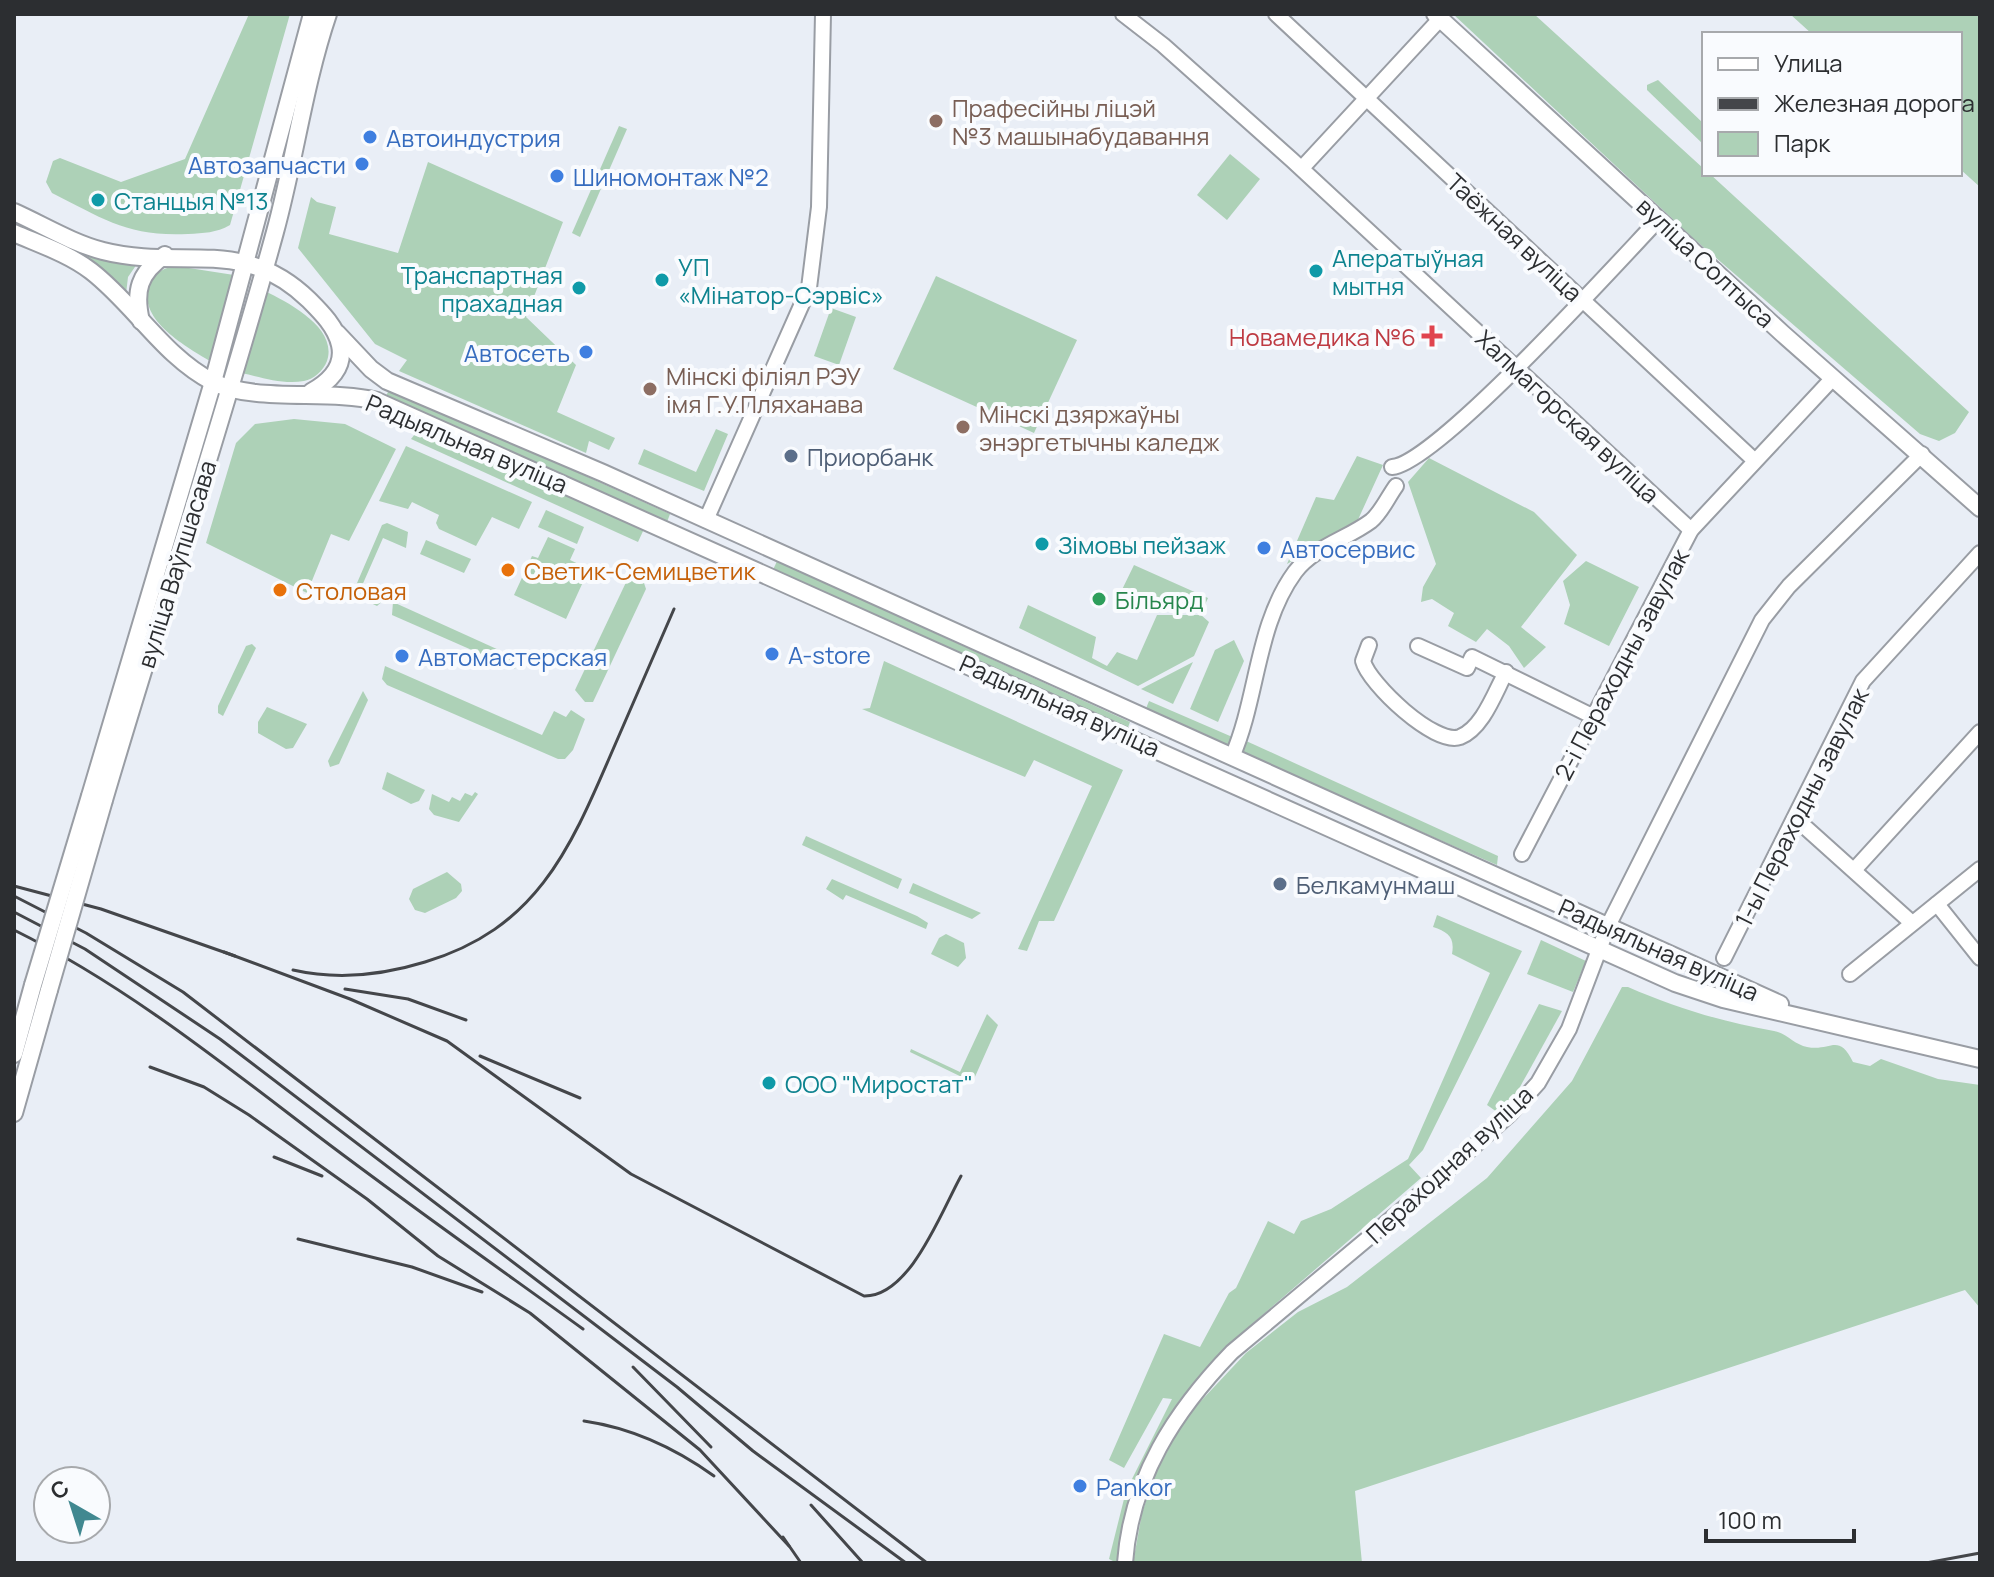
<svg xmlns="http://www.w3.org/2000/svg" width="1994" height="1577" font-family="Manrope,sans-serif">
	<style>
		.green { fill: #add1b7 }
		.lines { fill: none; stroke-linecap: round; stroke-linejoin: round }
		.minor-casing { stroke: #999da4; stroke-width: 18 }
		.major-casing { stroke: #999da4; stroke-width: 20 }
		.minor { stroke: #fff; stroke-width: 14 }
		.major { stroke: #fff; stroke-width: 16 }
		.rail { stroke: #44464a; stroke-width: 3 }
		.major-bridge-casing { stroke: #999da4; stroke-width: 20; stroke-linecap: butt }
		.major-bridge { stroke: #fff; stroke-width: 16 }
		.education-dot { fill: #8d6e63; stroke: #f9fbfe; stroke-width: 3 }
		.shop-dot { fill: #3f7fe0; stroke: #f9fbfe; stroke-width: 3 }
		.culture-dot { fill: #0f9aa8; stroke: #f9fbfe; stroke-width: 3 }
		.health-dot { fill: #e0444e; stroke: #f9fbfe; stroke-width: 3 }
		.service-dot { fill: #5c6f8a; stroke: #f9fbfe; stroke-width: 3 }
		.food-dot { fill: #e8710a; stroke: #f9fbfe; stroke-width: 3 }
		.leisure-dot { fill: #2e9e5b; stroke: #f9fbfe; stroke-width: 3 }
		.labels { text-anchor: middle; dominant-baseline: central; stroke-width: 8; stroke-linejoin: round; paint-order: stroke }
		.education-label { font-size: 24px; fill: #785e54; stroke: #f9fbfe; text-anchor: start }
		.shop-label { font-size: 24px; fill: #366cbe; stroke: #f9fbfe; text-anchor: start }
		.culture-label { font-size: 24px; fill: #0d838f; stroke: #f9fbfe; text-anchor: start }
		.street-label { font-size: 24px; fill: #2c2e31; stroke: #f9fbfe }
		.health-label { font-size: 24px; fill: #be3a42; stroke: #f9fbfe; text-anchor: end }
		.service-label { font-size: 24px; fill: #4e5e75; stroke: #f9fbfe; text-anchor: start }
		.food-label { font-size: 24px; fill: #c56008; stroke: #f9fbfe; text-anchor: start }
		.leisure-label { font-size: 24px; fill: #27864d; stroke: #f9fbfe; text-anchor: start }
	</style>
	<rect width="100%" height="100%" fill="#e9eef6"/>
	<!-- green -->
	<g class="green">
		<path d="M249 14H290L230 225C216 233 204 233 188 234 128 237 104 219 52 193L46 182 53 161 60 158 121 182 185 159Z"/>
		<polygon points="1453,14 1534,14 1704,169 1704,174 1710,174 1969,412 1955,433 1939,441 1920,434 1693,238"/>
		<polygon points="1790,14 1980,14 1980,187 1960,169 1960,34 1812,34"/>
		<polygon points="1658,80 1704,124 1704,145 1647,90 1647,85"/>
		<polygon points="619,126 627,129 580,237 572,233"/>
		<polygon points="1230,154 1260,179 1227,220 1197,195"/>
		<polygon points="428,162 563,222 526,317 576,365 557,412 615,438 609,450 589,441 586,453 399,371 407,360 375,344 298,248 311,197 317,202 336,207 329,234 398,253"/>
		<polygon points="85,253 103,260 137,264 128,277 126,294 83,258"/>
		<path d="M176 266 234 275 210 361C185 346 133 317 151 282 157 271 164 268 176 266Z"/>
		<polygon points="936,276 1077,340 1034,433 893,369"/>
		<path d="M265 291C289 303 338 328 327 361 323 371 314 379 304 381 283 385 261 377 241 373Z"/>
		<polygon points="831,308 856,317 839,365 814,356"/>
		<polygon points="390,388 670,514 667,522 386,396"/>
		<polygon points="294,419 345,424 396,449 349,541 331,534 307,593 206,543 236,443 255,424"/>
		<polygon points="419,429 644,529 638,542 411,439"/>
		<polygon points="716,429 728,434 704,491 638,464 644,449 696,472"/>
		<polygon points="406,446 532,502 519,529 492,517 476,546 439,529 436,523 439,515 412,502 408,509 379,501"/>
		<polygon points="1357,456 1383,465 1356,524 1287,564 1316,497 1334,500"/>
		<polygon points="1429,458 1534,512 1577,555 1521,627 1546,647 1524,668 1509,646 1487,629 1476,642 1448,626 1454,613 1432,599 1421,602 1423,587 1436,564 1408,482"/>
		<polygon points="546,510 584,527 577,544 538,527"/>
		<polygon points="387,523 408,532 406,548 383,538 361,588 385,599 377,606 356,596 354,590 382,525"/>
		<polygon points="548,537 575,549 570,560 589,569 566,619 514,595 532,556 538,558"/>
		<polygon points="426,540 471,559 464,573 420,554"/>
		<polygon points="777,561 1130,722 1127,730 773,570"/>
		<polygon points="1586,561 1639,587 1609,646 1564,624 1570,605 1563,581"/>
		<polygon points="1134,565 1208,598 1203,609 1157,609 1125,596 1122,602 1117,600"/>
		<polygon points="629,576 644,583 646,589 593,702 585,702 575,690"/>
		<polygon points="393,602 519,659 515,669 392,615"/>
		<polygon points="1028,605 1096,637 1092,658 1107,666 1117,652 1137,660 1157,615 1201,615 1209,622 1194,656 1138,686 1019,628"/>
		<polygon points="1234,640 1244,661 1218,722 1190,709 1215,650"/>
		<polygon points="252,644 256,648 223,716 218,713 218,706 246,646"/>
		<polygon points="884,661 1123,770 1054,921 1039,921 1027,951 1018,949 1092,786 1034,760 1025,777 862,709 870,708"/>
		<polygon points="1193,662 1173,704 1141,689"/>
		<polygon points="385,666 542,735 554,711 566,717 571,710 585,719 573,750 565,759 558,759 387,685 382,679"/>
		<polygon points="363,691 368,700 339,764 330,767 328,761"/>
		<polygon points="1149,701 1237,739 1232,747 1224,747 1145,711"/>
		<polygon points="267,707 307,724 293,748 286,749 258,733 258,722"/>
		<polygon points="1244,740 1498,856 1497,865 1241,753"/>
		<polygon points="387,772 425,790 419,801 411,804 382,789"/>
		<polygon points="475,792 478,794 459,822 434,815 429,809 432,794 449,802 452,797 460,801 465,793 472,796"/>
		<polygon points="806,836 902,879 898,889 802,845"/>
		<polygon points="447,872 461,884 462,891 456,898 425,913 415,910 409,899 413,889"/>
		<polygon points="832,879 917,916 928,923 926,929 846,895 843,900 826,889"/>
		<polygon points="913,883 981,913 972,919 909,893"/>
		<path d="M1437 915 1522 951 1423 1150 1409 1165 1421 1178 1229 1344 1179 1401 1160 1435 1121 1559 1115 1562 1109 1559 1126 1491 1172 1399 1163 1398 1124 1468 1109 1460 1164 1334 1200 1347 1229 1293 1236 1288 1268 1221 1294 1234 1301 1221 1331 1209 1408 1159 1490 973 1452 954C1455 937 1448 932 1433 927Z"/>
		<polygon points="946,934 964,943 966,958 958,967 931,954 939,938"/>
		<polygon points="1541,940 1586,961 1573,992 1527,974"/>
		<path d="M1622 987H1628C1676 1008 1723 1022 1774 1031 1786 1033 1795 1045 1807 1047 1831 1052 1838 1032 1853 1062L1870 1066 1881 1059 1938 1079 1980 1085V1308L1965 1290 1355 1491 1362 1563H1133L1142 1513 1155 1475 1184 1419 1246 1353 1298 1312 1347 1287 1487 1178 1572 1081Z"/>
		<polygon points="1539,1004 1562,1011 1515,1096 1497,1112 1487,1105"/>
		<polygon points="987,1014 998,1025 974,1079 968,1080 910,1052 911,1049 960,1072"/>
	</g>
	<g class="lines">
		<defs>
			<g id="minor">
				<polyline points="1123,14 1163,45 1292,160 1691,530"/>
				<polyline points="1276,14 1754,460"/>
				<polyline points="1302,168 1440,19"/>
				<path d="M1392 467C1436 464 1619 261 1659 219"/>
				<polyline points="706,520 809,288 819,207 823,14"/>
				<path d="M1369 645 1363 661C1369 684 1435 746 1460 737 1483 728 1495 692 1506 672"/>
				<polyline points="1418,646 1467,668 1472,657 1592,716"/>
				<path d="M1232 757C1258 698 1256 625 1295 572 1314 547 1347 539 1371 521 1381 513 1388 497 1396 486"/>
				<polyline points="1795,818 1912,923"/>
				<polyline points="1522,854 1691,530 1833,378"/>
				<polyline points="1855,869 1980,732"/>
				<polyline points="1937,904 1980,958"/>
				<polyline points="1724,958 1863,681 1980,553"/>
				<polyline points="1850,974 1980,869"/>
				<path d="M1125 1563C1131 1478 1175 1411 1232 1352L1409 1204 1510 1114 1538 1083 1569 1029 1608 926 1762 620 1789 586 1922 454"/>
			</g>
			<g id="major">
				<polyline points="1435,14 1783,334 1980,508"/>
				<path d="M14 212C43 225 72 243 103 251 181 271 242 235 309 300 322 313 336 327 340 345 345 367 329 382 311 392"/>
				<path d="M14 233C39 244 69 254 91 271 134 304 164 357 213 382 255 403 328 389 377 401L1675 983 1723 999 1980 1059"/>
				<path d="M141 321C134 291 139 273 165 255"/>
				<polyline points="337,333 371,369 387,381 603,473 1780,1004"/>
				<polyline points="90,796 213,382 312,14"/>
				<path d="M104 800C160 610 223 422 275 232 295 159 304 85 328 14"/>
				<polyline points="14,1054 33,985"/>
				<polyline points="14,1113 49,990"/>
			</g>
		</defs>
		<!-- minor casing -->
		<use href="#minor" class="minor-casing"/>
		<!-- major casing -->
		<use href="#major" class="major-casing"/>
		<!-- minor -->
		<use href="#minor" class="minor"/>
		<!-- major -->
		<use href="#major" class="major"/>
		<!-- rail -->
		<g class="rail">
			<polyline points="14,886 101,909 235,956"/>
			<polyline points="14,896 86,933 183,992 927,1563"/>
			<polyline points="14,912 85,949 220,1039 677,1387 753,1451 906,1563"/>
			<path d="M14 930C123 984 217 1059 314 1133 402 1200 493 1264 583 1329"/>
			<path d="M224 952 350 999 447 1041 631 1174 864 1296C910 1297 941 1212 961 1176"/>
			<path d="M293 970C337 980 383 975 425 962 535 929 569 852 611 754 632 706 653 658 674 609"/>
			<polyline points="345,989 408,999 466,1020"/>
			<polyline points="480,1056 580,1098"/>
			<polyline points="150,1067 204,1087 249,1115 367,1199 438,1256 530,1313 700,1450 789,1546"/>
			<polyline points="274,1157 322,1176"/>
			<polyline points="298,1239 412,1267 482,1292"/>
			<polyline points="633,1367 711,1447"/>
			<path d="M584 1421C632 1428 675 1448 714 1476"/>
			<polyline points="811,1505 863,1563"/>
			<polyline points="783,1537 801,1563"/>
			<polyline points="1926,1563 1980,1553"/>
		</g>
		<defs>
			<g id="major-bridge">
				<polyline points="33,985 90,796"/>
				<polyline points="49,990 104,800"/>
			</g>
		</defs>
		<!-- major-bridge casing -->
		<use href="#major-bridge" class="major-bridge-casing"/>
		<!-- major-bridge -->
		<use href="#major-bridge" class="major-bridge"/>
	</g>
	<!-- markers -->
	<g class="education-dot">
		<circle cx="936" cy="121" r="8"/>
		<circle cx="650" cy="389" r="8"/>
		<circle cx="963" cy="427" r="8"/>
	</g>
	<g class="shop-dot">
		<circle cx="370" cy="137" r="8"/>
		<circle cx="362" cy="164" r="8"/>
		<circle cx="557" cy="176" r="8"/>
		<circle cx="586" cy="352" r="8"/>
		<circle cx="1264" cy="548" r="8"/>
		<circle cx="772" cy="654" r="8"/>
		<circle cx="402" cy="656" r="8"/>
		<circle cx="1080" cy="1486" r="8"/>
	</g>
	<g class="culture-dot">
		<circle cx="98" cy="200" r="8"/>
		<circle cx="1316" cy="271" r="8"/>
		<circle cx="662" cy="280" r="8"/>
		<circle cx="579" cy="288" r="8"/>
		<circle cx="1042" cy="544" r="8"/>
		<circle cx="769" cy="1083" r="8"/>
	</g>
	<path class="health-dot" d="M1428 324h8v8h8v8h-8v8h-8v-8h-8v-8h8z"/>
	<g class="service-dot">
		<circle cx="791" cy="456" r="8"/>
		<circle cx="1280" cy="884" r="8"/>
	</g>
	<g class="food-dot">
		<circle cx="508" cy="570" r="8"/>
		<circle cx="280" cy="590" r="8"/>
	</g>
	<circle class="leisure-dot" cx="1099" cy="599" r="8"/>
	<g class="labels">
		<!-- education labels -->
		<g class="education-label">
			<text x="952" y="107">Прафесійны ліцэй<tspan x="952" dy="28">№3 машынабудавання</tspan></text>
			<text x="666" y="375">Мінскі філіял РЭУ<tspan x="666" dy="28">імя Г.У.Пляханава</tspan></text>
			<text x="979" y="413">Мінскі дзяржаўны<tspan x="979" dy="28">энэргетычны каледж</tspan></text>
		</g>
		<!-- shop labels -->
		<g class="shop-label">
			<text x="386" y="137">Автоиндустрия</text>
			<text x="346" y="164" text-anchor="end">Автозапчасти</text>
			<text x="573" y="176">Шиномонтаж №2</text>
			<text x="570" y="352" text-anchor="end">Автосеть</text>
			<text x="1280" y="548">Автосервис</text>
			<text x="788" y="654">А-store</text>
			<text x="418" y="656">Автомастерская</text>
			<text x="1096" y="1486">Pankor</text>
		</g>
		<!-- culture labels -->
		<g class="culture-label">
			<text x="114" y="200">Станцыя №13</text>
			<text x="1332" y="257">Аператыўная<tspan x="1332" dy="28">мытня</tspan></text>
			<text x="678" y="266">УП<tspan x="678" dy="28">«Мінатор-Сэрвіс»</tspan></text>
			<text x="563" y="274" text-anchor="end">Транспартная<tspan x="563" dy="28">прахадная</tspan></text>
			<text x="1058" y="544">Зімовы пейзаж</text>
			<text x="785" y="1083">ООО "Миростат"</text>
		</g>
		<!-- street labels -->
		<g class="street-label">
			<text transform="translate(1515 237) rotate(43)">Таёжная вуліца</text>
			<text transform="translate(1706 262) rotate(43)">вуліца Солтыса</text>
			<text transform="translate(1568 416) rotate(43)">Халмагорская вуліца</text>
			<text transform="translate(467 443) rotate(23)">Радыяльная вуліца</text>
			<text transform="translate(176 564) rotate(-73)">вуліца Ваўпшасава</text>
			<text transform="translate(1621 664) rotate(-62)">2-і Пераходны завулак</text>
			<text transform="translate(1060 705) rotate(24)">Радыяльная вуліца</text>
			<text transform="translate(1801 807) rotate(-63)">1-ы Пераходны завулак</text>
			<text transform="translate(1659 949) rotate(24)">Радыяльная вуліца</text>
			<text transform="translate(1449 1164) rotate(-43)">Пераходная вуліца</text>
		</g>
		<!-- health labels -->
		<g class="health-label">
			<text x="1416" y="336">Новамедика №6</text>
		</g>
		<!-- service labels -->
		<g class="service-label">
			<text x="807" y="456">Приорбанк</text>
			<text x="1296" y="884">Белкамунмаш</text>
		</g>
		<!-- food labels -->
		<g class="food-label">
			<text x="524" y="570">Светик-Семицветик</text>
			<text x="296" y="590">Столовая</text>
		</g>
		<!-- leisure labels -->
		<g class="leisure-label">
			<text x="1115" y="599">Більярд</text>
		</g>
	</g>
	<!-- border -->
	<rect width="1994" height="1577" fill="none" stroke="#2c2e31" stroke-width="32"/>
	<!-- legend -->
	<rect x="1702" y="32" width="260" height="144" fill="#f9fbfe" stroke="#a7a9ac" stroke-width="2"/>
	<rect x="1718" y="58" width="40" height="12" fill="#ffffff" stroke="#a7a9ac" stroke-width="2"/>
	<text x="1774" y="72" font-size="24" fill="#2c2e31">Улица</text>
	<rect x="1718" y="98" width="40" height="12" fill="#44464a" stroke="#a7a9ac" stroke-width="2"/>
	<text x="1774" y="112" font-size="24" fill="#2c2e31">Железная дорога</text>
	<rect x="1718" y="132" width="40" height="24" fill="#add1b7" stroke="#a7a9ac" stroke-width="2"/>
	<text x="1774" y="152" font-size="24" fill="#2c2e31">Парк</text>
	<!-- north arrow -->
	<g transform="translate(72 1505) rotate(321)"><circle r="38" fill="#f9fbfe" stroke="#a7a9ac" stroke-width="2"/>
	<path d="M0-6L14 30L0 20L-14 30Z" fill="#418890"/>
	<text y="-12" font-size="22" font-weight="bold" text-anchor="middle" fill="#2c2e31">С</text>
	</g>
	<!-- scale -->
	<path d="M1706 1529v12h148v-12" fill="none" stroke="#2c2e31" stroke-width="4"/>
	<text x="1718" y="1529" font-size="24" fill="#2c2e31" stroke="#f9fbfe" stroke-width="6" paint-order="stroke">100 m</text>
</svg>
